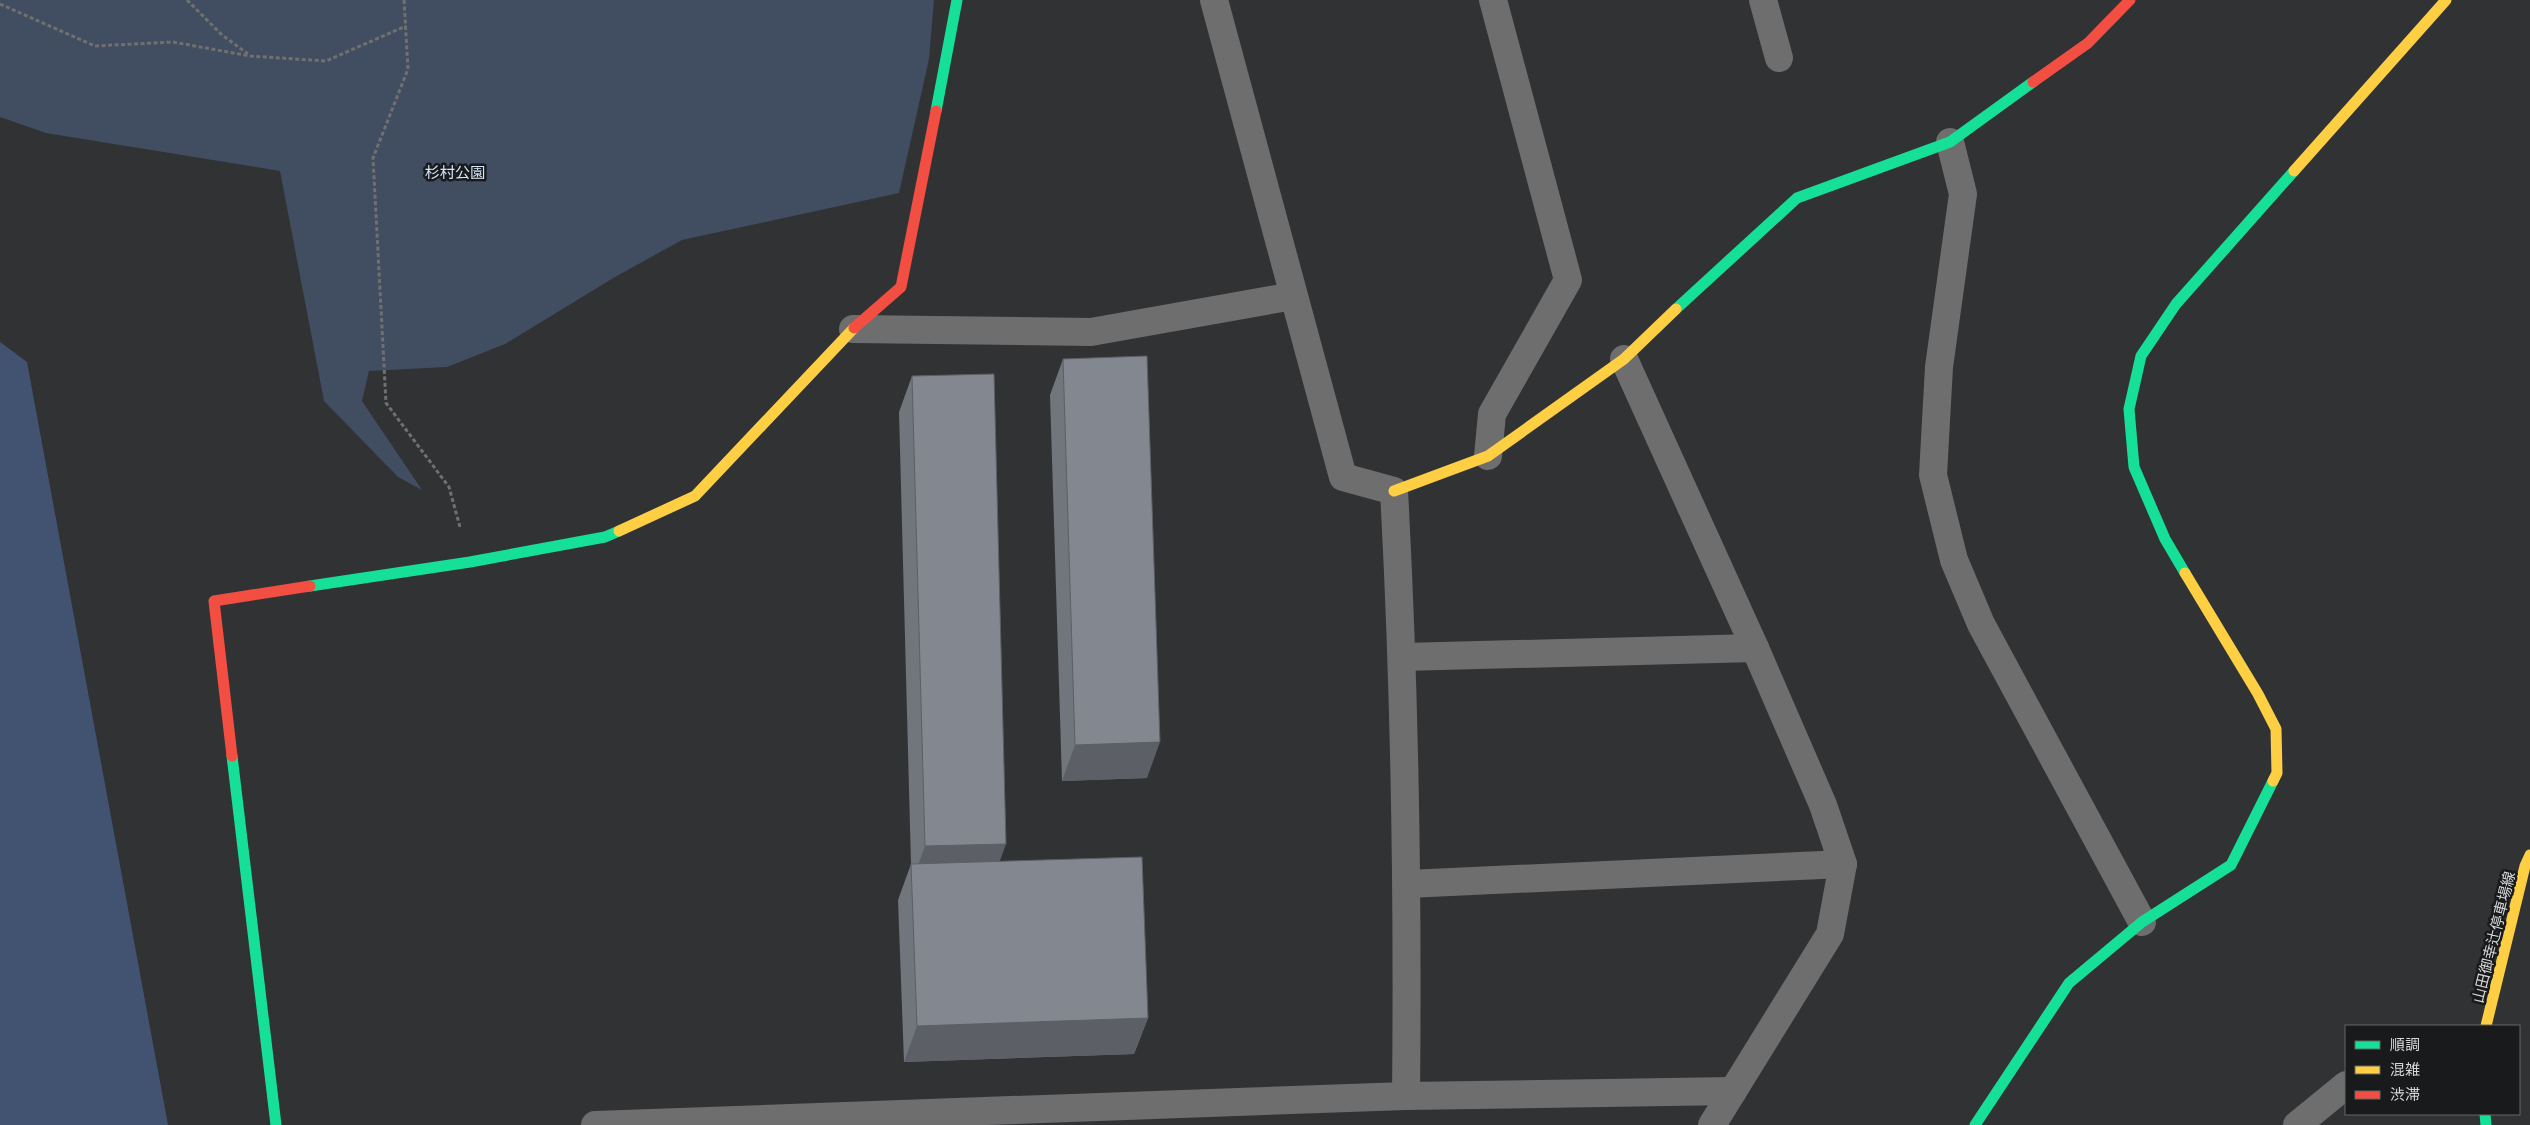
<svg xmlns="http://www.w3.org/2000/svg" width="2530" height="1125" font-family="Commissioner,'Noto Sans JP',sans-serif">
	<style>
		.green { fill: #414d60 }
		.forest { fill: #415370 }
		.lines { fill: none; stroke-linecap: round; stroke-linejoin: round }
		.path { stroke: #707071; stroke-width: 3; stroke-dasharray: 4 2.5; stroke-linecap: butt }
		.street { stroke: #6e6e6f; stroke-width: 28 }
		.fast { stroke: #16e098; stroke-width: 11 }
		.slow { stroke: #ffcf43; stroke-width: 11 }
		.jam { stroke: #f24e42; stroke-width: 11 }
		.wall { fill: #71757c }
		.shaded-wall { fill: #5c5f65 }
		.building { fill: #838890; stroke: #5c5f65 }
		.labels { text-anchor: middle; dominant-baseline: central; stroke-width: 5; stroke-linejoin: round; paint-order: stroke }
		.park-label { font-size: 15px; fill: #d5e4fb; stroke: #191a1b }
		.street-label { font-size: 15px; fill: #d7d8da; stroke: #191a1b }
	</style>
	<rect width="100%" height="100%" fill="#313234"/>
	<!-- green -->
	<polygon class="green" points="0,0 934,0 929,59 899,193 682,240 615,277 505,344 447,367 369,371 362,401 422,490 398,477 324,401 280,171 46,133 0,117"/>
	<!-- forest -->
	<polygon class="forest" points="0,342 27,362 168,1125 0,1125"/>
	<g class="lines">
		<!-- path -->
		<g class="path">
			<polyline points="187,0 222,35 248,54"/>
			<polyline points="404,0 408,69 373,158 386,403 449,487 460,527"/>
			<polyline points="0,4 95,46 173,42 250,56 326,61 406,26"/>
		</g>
		<!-- street -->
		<g class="street">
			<path d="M1214 0 1343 477 1394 491C1405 693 1408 894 1406 1096"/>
			<polyline points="1763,0 1779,58"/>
			<polyline points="1950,142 1963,194 1939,367 1933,475 1954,560 1981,624 2142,922"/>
			<polyline points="853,329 1091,332 1293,296"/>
			<polyline points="1624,359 1755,648 1823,805 1843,864 1830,934 1712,1125"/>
			<polyline points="1488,456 1492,414 1568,280 1493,0"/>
			<polyline points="1403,657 1755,648"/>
			<polyline points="1408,884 1843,864"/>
			<polyline points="595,1125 1406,1096 1733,1091"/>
			<polyline points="2297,1125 2346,1085"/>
		</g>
		<!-- fast -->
		<g class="fast">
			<polyline points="936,111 957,0"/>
			<polyline points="1676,309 1797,198 1950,142 2033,82"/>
			<polyline points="2185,573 2165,539 2134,467 2129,409 2141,356 2176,304 2294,171"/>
			<polyline points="310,586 470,562 605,537 619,531"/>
			<polyline points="232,756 276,1125"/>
			<polyline points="2485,1114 2486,1125"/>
			<polyline points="1975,1125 2069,983 2142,922 2231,865 2273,781"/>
		</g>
		<!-- slow -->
		<g class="slow">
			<polyline points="2294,171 2446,0"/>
			<polyline points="1394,491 1488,456 1624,359 1676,309"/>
			<polyline points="619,531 695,496 854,328"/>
			<polyline points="2185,573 2258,694 2276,729 2277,773 2273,781"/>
			<polyline points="2486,1026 2525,866 2530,855"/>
		</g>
		<!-- jam -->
		<g class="jam">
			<polyline points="2033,82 2088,43 2130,0"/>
			<polyline points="854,328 901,287 936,111"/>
			<polyline points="232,756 214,601 310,586"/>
		</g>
	</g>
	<!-- wall -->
	<g class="wall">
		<polygon points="1063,359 1147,778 1062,781 1050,395"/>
		<polygon points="912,376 1000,861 1148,1018 1134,1054 904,1062 898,900 911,864 899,412"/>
	</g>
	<!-- shaded-wall -->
	<g class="shaded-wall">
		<polygon points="1160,742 1147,778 1062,781 1075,745"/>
		<polygon points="1006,844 993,880 912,882 925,846"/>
		<polygon points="1148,1018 1134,1054 904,1062 917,1026"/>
	</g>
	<!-- building -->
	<g class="building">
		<polygon points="1147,356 1160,742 1075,745 1063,359"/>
		<polygon points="994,374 1006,844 925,846 912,376"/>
		<polygon points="1142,857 1148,1018 917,1026 911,864"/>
	</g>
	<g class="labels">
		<!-- park labels -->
		<g class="park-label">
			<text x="455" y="172">杉村公園</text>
		</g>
		<!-- street labels -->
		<g class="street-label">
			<text transform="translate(2493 937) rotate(-76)">山田御幸辻停車場線</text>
		</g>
	</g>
	<!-- legend -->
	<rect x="2345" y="1025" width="175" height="90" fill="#191a1b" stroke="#656667"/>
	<rect x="2355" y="1041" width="25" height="8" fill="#16e098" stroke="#656667"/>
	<text x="2390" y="1050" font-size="15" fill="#d7d8da">順調</text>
	<rect x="2355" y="1066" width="25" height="8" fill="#ffcf43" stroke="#656667"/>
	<text x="2390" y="1075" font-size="15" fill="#d7d8da">混雑</text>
	<rect x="2355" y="1091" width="25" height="8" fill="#f24e42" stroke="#656667"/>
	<text x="2390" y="1100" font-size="15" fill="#d7d8da">渋滞</text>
</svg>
